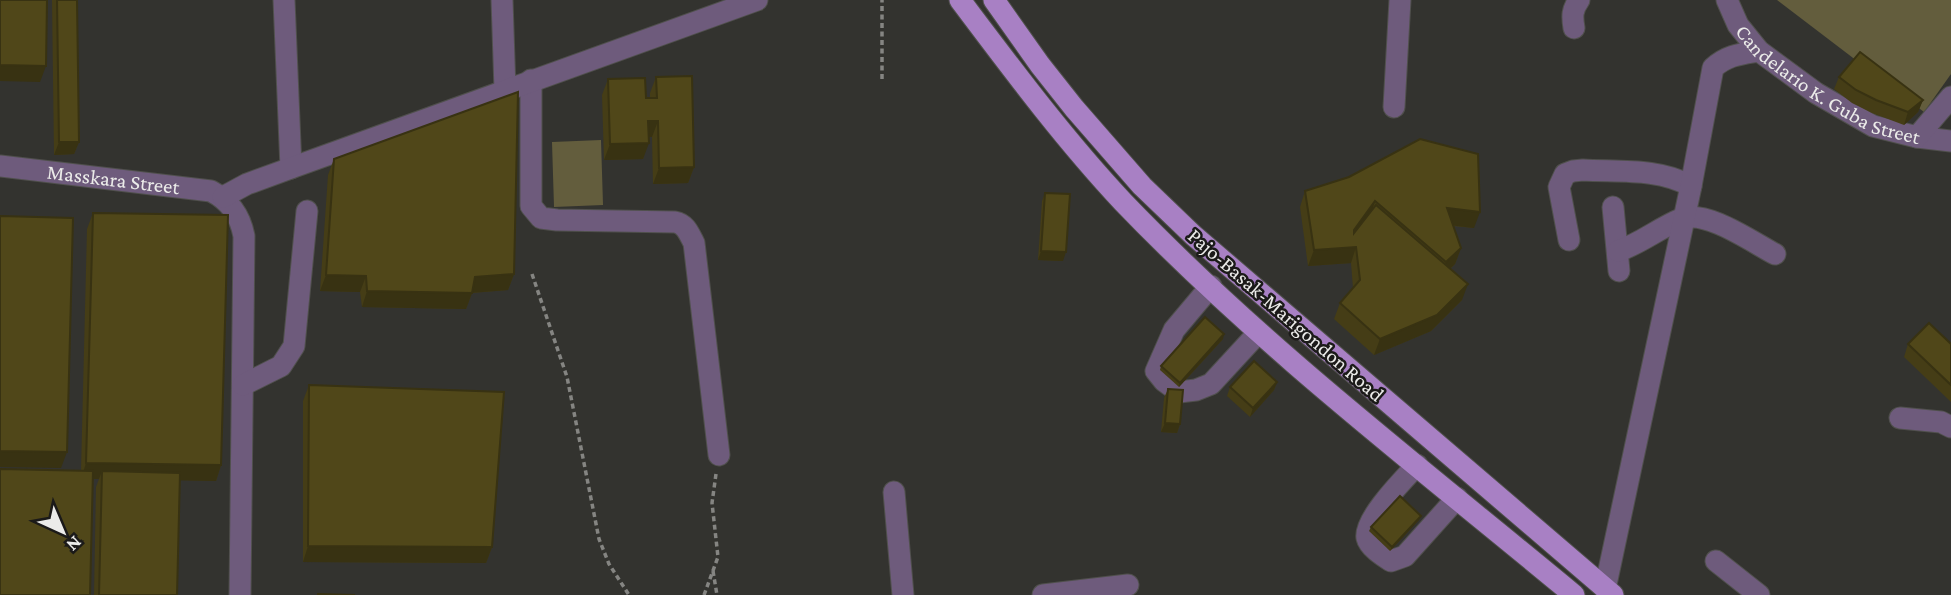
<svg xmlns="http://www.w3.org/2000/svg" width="1951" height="595" font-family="'Crimson Pro',serif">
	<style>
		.green { fill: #635d3d }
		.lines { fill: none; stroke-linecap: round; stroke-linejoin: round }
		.minor-casing { stroke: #50504d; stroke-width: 23 }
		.major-casing { stroke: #50504d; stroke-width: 23 }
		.path { stroke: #858582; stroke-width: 3.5; stroke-dasharray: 5 3.5; stroke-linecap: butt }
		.minor { stroke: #6e5b7c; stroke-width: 21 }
		.major { stroke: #a880c4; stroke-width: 21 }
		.wall { fill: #453d16 }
		.shaded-wall { fill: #383212 }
		.building { fill: #504719; stroke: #383212; stroke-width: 2 }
		.labels { text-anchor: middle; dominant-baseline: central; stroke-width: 5; stroke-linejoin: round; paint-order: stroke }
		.street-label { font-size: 21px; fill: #ebebe9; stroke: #1b1a19 }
	</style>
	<rect width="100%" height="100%" fill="#33332f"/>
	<!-- green -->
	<g class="green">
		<polygon points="1777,0 1951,0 1951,74 1924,112"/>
		<polygon points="601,140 603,205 554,207 552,142"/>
	</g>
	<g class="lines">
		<defs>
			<g id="minor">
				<polyline points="284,0 291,168"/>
				<polyline points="502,0 505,90"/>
				<path id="s1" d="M1727 0 1738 25 1759 51 1816 93 1873 126 1917 137 1951 141"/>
				<path d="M1574 28C1572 16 1572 10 1579 0"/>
				<path d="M531 80V206L541 218 557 220 675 222C686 224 689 234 694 243L719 455"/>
				<polyline points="1394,107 1400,0"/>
				<polyline points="1917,137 1951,97"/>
				<path id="s2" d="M0 166 211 191C230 201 240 215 244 236L240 595"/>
				<polyline points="223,197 247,184 291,168 757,0"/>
				<polyline points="1613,207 1619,271"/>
				<path d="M1569 240 1559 187 1565 174 1573 171 1583 170C1620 172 1659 168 1691 186"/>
				<path d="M1618 251C1640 244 1659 228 1681 219 1706 209 1752 242 1775 254"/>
				<polyline points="1211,286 1174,330 1156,371 1164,381 1179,392 1196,390 1211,384 1258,333"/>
				<polyline points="243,385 281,366 294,346 307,211"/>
				<polyline points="1900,418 1941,422 1951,427"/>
				<path d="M1417 465C1405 478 1363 520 1367 538 1369 547 1383 556 1391 561L1405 556 1457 498"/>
				<polyline points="894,492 903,595"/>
				<polyline points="1716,561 1759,595"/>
				<path d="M1605 589 1691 186 1713 68C1727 55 1741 54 1759 51"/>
				<polyline points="1043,595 1128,585"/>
			</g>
			<g id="major">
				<path d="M960 0C1012 69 1064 139 1123 202 1261 346 1421 468 1574 595"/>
				<polyline points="994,0 1040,65 1074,108 1142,186 1193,235 1613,595"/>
			</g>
		</defs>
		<!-- minor casing -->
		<use href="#minor" class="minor-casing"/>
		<!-- major casing -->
		<use href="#major" class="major-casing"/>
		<!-- path -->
		<g class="path">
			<polyline points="882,79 882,0"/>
			<polyline points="532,274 567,377 599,539 609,564 629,595"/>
			<polyline points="713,571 717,595"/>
			<polyline points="704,595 718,557 712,503 716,474"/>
		</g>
		<!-- minor -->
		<use href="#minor" class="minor"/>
		<!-- major -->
		<use href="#major" class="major"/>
	</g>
	<!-- wall -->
	<g class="wall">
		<polygon points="52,0 77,0 79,142 74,154 54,155"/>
		<polygon points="656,77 694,167 688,183 653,184 652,137 649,137 643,159 604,160 602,95 608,79 646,98 650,98 650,93"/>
		<polygon points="1839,77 1923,100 1918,112 1904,125 1872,113 1852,103 1834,89"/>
		<polygon points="334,159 514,274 508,290 472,293 466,309 362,307 360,292 320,291 328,175"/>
		<polygon points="1349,177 1474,228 1453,226 1461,248 1455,264 1450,269 1462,300 1431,331 1374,355 1334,319 1340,303 1353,288 1351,263 1308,266 1300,207 1305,191"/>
		<polygon points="1045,193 1063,261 1038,260 1042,201"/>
		<polygon points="93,213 221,465 216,481 180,480 177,595 94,595 96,487 99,479 81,471 87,229"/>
		<polygon points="1223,339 1179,387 1160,370 1161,366"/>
		<polygon points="1908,344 1951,344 1951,402 1904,357"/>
		<polygon points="1277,382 1274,390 1250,417 1227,396 1230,387"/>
		<polygon points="309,385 492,547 486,563 303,562 303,401"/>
		<polygon points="1168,389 1180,424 1177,433 1161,432 1164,398"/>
		<polygon points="1419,520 1390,551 1369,531 1371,527"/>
	</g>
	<!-- shaded-wall -->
	<g class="shaded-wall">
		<polygon points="0,65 46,66 40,82 0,81"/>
		<polygon points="1923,100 1918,112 1904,125 1908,112"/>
		<polygon points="648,121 658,121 652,137 642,137"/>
		<polygon points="59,142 79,142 74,154 54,155"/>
		<polygon points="649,143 643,159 604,160 610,144"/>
		<polygon points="694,167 688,183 653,184 659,168"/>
		<polygon points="1375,201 1370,217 1348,246 1354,230"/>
		<polygon points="1447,208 1480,212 1474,228 1441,224"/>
		<polygon points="1356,247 1351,263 1308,266 1314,250"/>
		<polygon points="1461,248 1455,264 1440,278 1446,262"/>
		<polygon points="1041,251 1066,252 1063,261 1038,260"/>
		<polygon points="514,274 508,290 469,293 475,277"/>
		<polygon points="326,275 366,276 360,292 320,291"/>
		<polygon points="1468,284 1462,300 1431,331 1374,355 1380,339"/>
		<polygon points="367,291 472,293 466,309 362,307"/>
		<polygon points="1224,334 1223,339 1179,387 1180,383"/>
		<polygon points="1277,382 1274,390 1250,417 1253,408"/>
		<polygon points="1165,423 1180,424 1177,433 1161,432"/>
		<polygon points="0,451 67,452 61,468 0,467"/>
		<polygon points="86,463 221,465 216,481 102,479 102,471 99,479 81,479"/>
		<polygon points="1421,516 1419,520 1390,551 1392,547"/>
		<polygon points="308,546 492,547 486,563 303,562"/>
	</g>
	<!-- building -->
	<g class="building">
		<polygon points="0,0 47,0 46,66 0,65"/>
		<polygon points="57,0 77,0 79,142 59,142"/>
		<polygon points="1860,52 1923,100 1908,112 1876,100 1856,90 1839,77"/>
		<polygon points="692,76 694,167 659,168 658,121 648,121 649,143 610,144 608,79 645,78 646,98 657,98 656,77"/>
		<polygon points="518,92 514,274 475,277 472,293 367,291 366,276 326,275 334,159"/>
		<polygon points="1420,139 1478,154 1480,212 1447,208 1461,248 1446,262 1375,201 1354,230 1354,233 1376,205 1468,284 1437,315 1380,339 1340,303 1360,280 1356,247 1314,250 1305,191 1349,177"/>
		<polygon points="1045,193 1070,194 1066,252 1041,251"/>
		<polygon points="93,213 228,215 221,465 86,463"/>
		<polygon points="0,216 73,218 67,452 0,451"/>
		<polygon points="1205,317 1224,334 1180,383 1161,366"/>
		<polygon points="1929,323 1951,344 1951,385 1908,344"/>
		<polygon points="1254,361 1277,382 1253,408 1230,387"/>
		<polygon points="309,385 504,392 492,547 308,546"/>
		<polygon points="1168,389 1183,390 1180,424 1165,423"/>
		<polygon points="0,469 93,471 90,595 0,595"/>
		<polygon points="102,471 180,473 177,595 99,595"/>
		<polygon points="1400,496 1421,516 1392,547 1371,527"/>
		<polygon points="318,594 355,595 318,595"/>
	</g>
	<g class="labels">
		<!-- street labels -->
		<g class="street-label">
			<text stroke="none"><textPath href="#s1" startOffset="138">Candelario K. Guba Street</textPath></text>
			<text stroke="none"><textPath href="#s2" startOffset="114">Masskara Street</textPath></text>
			<text transform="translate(1286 315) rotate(41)">Pajo-Basak-Marigondon Road</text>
		</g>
	</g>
	<!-- north arrow -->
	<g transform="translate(63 532) rotate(136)" stroke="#1b1a19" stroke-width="5" paint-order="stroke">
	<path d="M0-5L12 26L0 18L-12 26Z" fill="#ebebe9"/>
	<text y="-10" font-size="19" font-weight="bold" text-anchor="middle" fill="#ebebe9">N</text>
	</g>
</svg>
